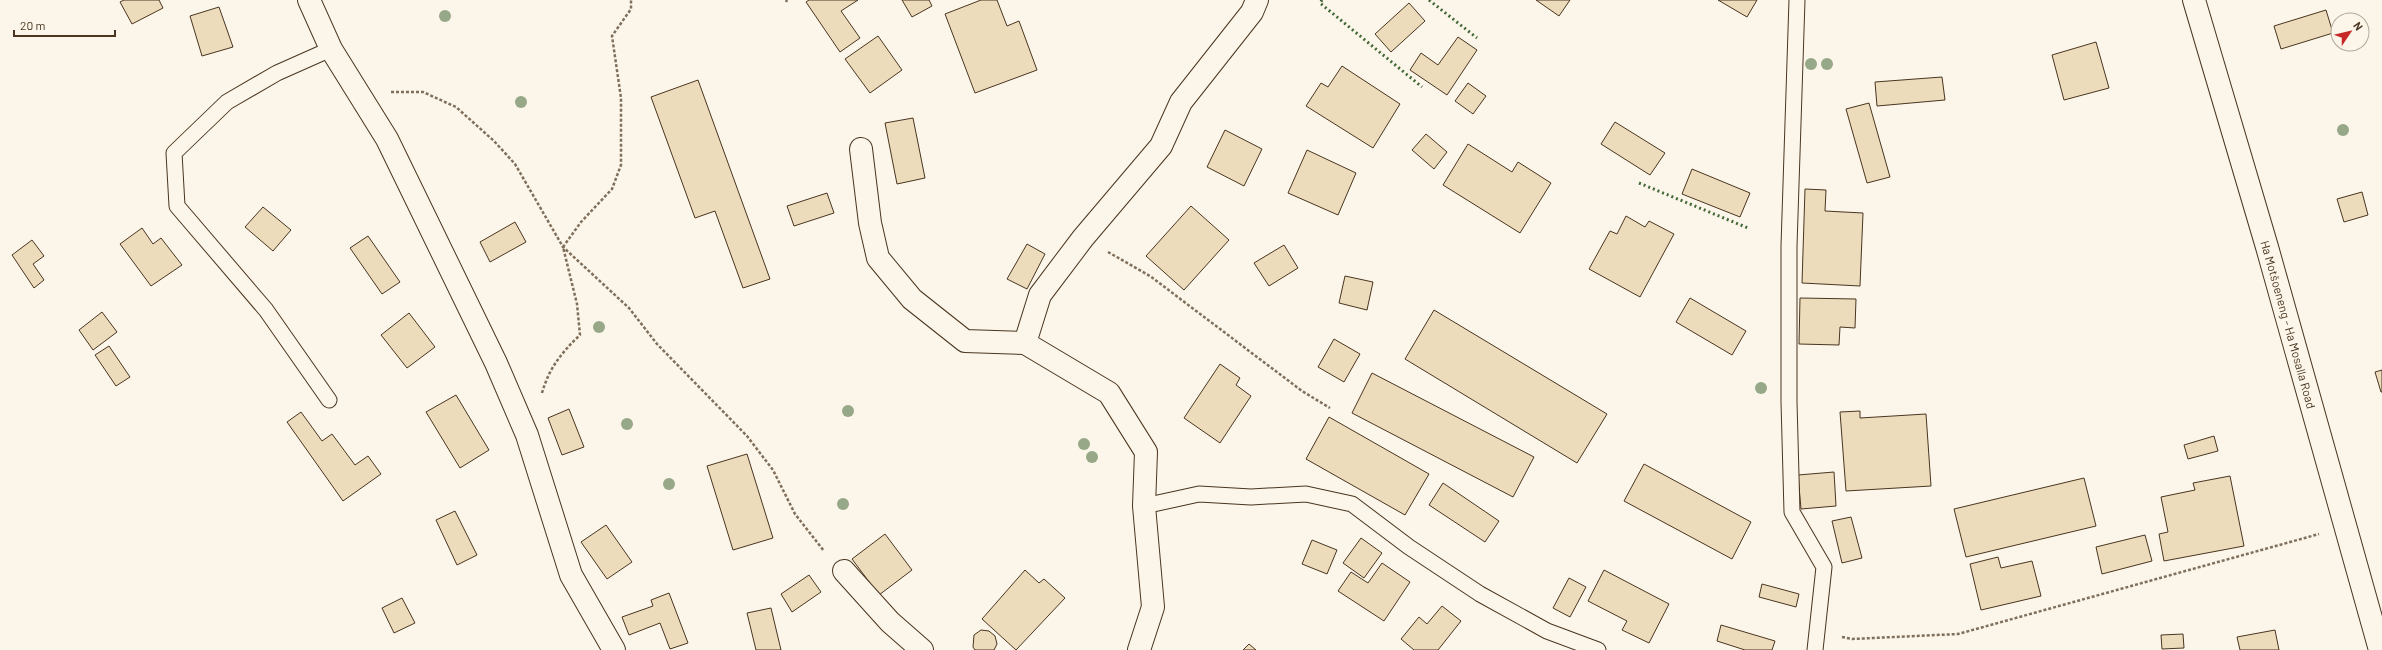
<svg xmlns="http://www.w3.org/2000/svg" width="2382" height="650" font-family="Barlow,sans-serif">
	<style>
		.building { fill: #ecdcbc; stroke: #4a3520 }
		.lines { fill: none; stroke-linecap: round; stroke-linejoin: round }
		.lane-casing { stroke: #4a3520; stroke-width: 17 }
		.street-casing { stroke: #4a3520; stroke-width: 24 }
		.secondary-casing { stroke: #4a3520; stroke-width: 24 }
		.path { stroke: #7f6f5c; stroke-width: 2.5; stroke-dasharray: 3 2; stroke-linecap: butt }
		.lane { stroke: #fbf6e9; stroke-width: 15 }
		.street { stroke: #fbf6e9; stroke-width: 22 }
		.secondary { stroke: #fbf6e9; stroke-width: 22 }
		.hedge { stroke: #436837; stroke-width: 3; stroke-dasharray: 2 3; stroke-linecap: butt }
		.tree { fill: #96a887 }
		.labels { text-anchor: middle; dominant-baseline: central; stroke-width: 3; stroke-linejoin: round; paint-order: stroke }
		.street-label { font-size: 12px; fill: #4a3520; stroke: #fbf6e9 }
	</style>
	<rect width="100%" height="100%" fill="#fbf6e9"/>
	<!-- building -->
	<g class="building">
		<polygon points="124,0 159,0 163,8 132,24 120,2"/>
		<polygon points="809,0 858,0 841,11 860,38 840,52 806,2"/>
		<polygon points="902,0 929,0 932,6 912,17"/>
		<polygon points="981,0 997,0 1007,26 1019,21 1037,70 975,93 945,14"/>
		<polygon points="1536,0 1570,0 1559,16"/>
		<polygon points="1718,0 1757,0 1747,17"/>
		<polygon points="1409,3 1425,21 1391,52 1375,34"/>
		<polygon points="219,7 233,47 202,56 190,16"/>
		<polygon points="2326,10 2333,33 2281,49 2274,26"/>
		<polygon points="878,36 902,70 870,93 845,59"/>
		<polygon points="1458,37 1477,50 1447,95 1410,70 1421,53 1438,65"/>
		<polygon points="2096,42 2109,88 2064,100 2052,55"/>
		<polygon points="1342,66 1400,104 1373,148 1306,106 1321,83 1328,87"/>
		<polygon points="1942,77 1945,100 1877,106 1875,82"/>
		<polygon points="698,80 770,279 743,288 715,211 695,218 651,97"/>
		<polygon points="1468,83 1486,96 1473,114 1455,101"/>
		<polygon points="1869,103 1890,177 1867,183 1846,109"/>
		<polygon points="913,118 925,178 897,184 885,123"/>
		<polygon points="1615,122 1665,153 1650,175 1601,144"/>
		<polygon points="1225,130 1262,149 1244,186 1207,167"/>
		<polygon points="1426,134 1447,152 1434,169 1412,150"/>
		<polygon points="1468,144 1512,172 1518,162 1551,183 1520,233 1443,185"/>
		<polygon points="1307,150 1356,173 1338,215 1288,193"/>
		<polygon points="1692,169 1750,193 1740,217 1682,194"/>
		<polygon points="1805,189 1826,190 1825,211 1863,213 1860,286 1802,283"/>
		<polygon points="2362,192 2368,215 2344,222 2337,199"/>
		<polygon points="827,193 834,213 794,226 787,206"/>
		<polygon points="1191,206 1229,240 1184,290 1146,256"/>
		<polygon points="263,207 291,230 273,251 245,227"/>
		<polygon points="1626,216 1645,227 1649,221 1674,234 1640,297 1589,269 1610,231 1617,234"/>
		<polygon points="515,222 526,242 490,262 480,242"/>
		<polygon points="142,228 153,244 161,238 182,265 151,286 120,244"/>
		<polygon points="368,236 400,282 382,294 350,248"/>
		<polygon points="32,240 44,256 33,264 44,280 34,288 12,255"/>
		<polygon points="1027,244 1045,254 1027,289 1007,279"/>
		<polygon points="1284,245 1298,268 1269,286 1254,263"/>
		<polygon points="1345,276 1373,282 1367,310 1339,303"/>
		<polygon points="1690,298 1746,331 1732,355 1676,322"/>
		<polygon points="1800,298 1856,299 1855,328 1840,327 1839,345 1799,344"/>
		<polygon points="1434,310 1607,414 1577,463 1405,359"/>
		<polygon points="102,312 117,332 93,350 79,330"/>
		<polygon points="409,313 435,347 407,368 381,335"/>
		<polygon points="1334,339 1360,354 1344,382 1318,367"/>
		<polygon points="109,346 130,377 116,386 95,355"/>
		<polygon points="1220,364 1240,378 1236,385 1251,396 1220,443 1184,418"/>
		<polygon points="2382,370 2382,392 2381,392 2375,372"/>
		<polygon points="1372,373 1534,457 1513,497 1352,413"/>
		<polygon points="456,395 489,450 460,468 426,412"/>
		<polygon points="569,409 584,447 562,455 548,418"/>
		<polygon points="1860,411 1860,418 1926,414 1931,486 1846,491 1840,412"/>
		<polygon points="301,412 322,441 332,434 355,465 368,456 381,474 343,501 287,422"/>
		<polygon points="1329,417 1429,474 1405,515 1306,459"/>
		<polygon points="2214,436 2218,451 2188,459 2184,445"/>
		<polygon points="747,454 773,538 733,550 707,466"/>
		<polygon points="1644,464 1751,522 1732,559 1624,501"/>
		<polygon points="1834,472 1836,506 1801,509 1798,475"/>
		<polygon points="2230,476 2244,546 2164,561 2159,534 2168,532 2161,497 2195,490 2193,483"/>
		<polygon points="2084,478 2096,526 1966,557 1954,509"/>
		<polygon points="1443,483 1499,521 1485,542 1429,505"/>
		<polygon points="455,511 477,555 457,565 436,520"/>
		<polygon points="1851,517 1862,558 1842,563 1832,521"/>
		<polygon points="606,525 632,562 607,579 581,542"/>
		<polygon points="885,534 912,570 879,595 852,559"/>
		<polygon points="2145,535 2152,561 2102,574 2096,547"/>
		<polygon points="1361,538 1382,553 1364,578 1343,563"/>
		<polygon points="1312,540 1337,550 1327,574 1302,564"/>
		<polygon points="1998,557 2001,568 2032,561 2041,596 1981,610 1970,564"/>
		<polygon points="1382,563 1410,582 1384,621 1338,591 1351,572 1368,583"/>
		<polygon points="1025,570 1039,583 1044,579 1065,598 1016,650 982,619"/>
		<polygon points="1604,570 1669,604 1649,643 1622,630 1627,621 1588,601"/>
		<polygon points="809,575 821,592 792,612 781,594"/>
		<polygon points="1569,578 1586,587 1570,617 1553,608"/>
		<polygon points="1762,584 1799,594 1796,607 1759,597"/>
		<polygon points="669,593 688,643 670,649 660,623 629,635 622,617 653,606 651,600"/>
		<polygon points="402,598 415,623 394,633 382,608"/>
		<polygon points="1442,606 1461,621 1438,650 1414,650 1401,639 1419,617 1427,624"/>
		<polygon points="771,608 781,650 756,650 747,613"/>
		<polygon points="1721,625 1775,641 1772,650 1745,650 1717,641"/>
		<polygon points="981,630 989,631 995,636 997,644 994,650 975,650 973,647 974,635"/>
		<polygon points="2275,630 2279,650 2240,650 2237,637"/>
		<polygon points="2183,634 2184,648 2162,649 2161,635"/>
		<polygon points="1249,644 1256,650 1243,650"/>
	</g>
	<g class="lines">
		<defs>
			<g id="lane">
				<polyline points="1797,0 1789,246 1789,402 1792,512 1824,567 1815,650"/>
				<polyline points="329,400 266,310 177,206 174,153 227,102 277,73 331,49"/>
				<polyline points="1144,506 1199,494 1251,497 1306,494 1352,504 1409,547 1480,594 1547,631 1598,650"/>
			</g>
			<g id="street">
				<polyline points="309,0 331,49 387,139 496,363 527,435 571,575 614,650"/>
				<polyline points="861,149 870,223 878,258 912,299 965,341 1025,343"/>
				<polyline points="844,571 890,622 922,650"/>
				<polyline points="1139,650 1153,607 1144,506 1146,452 1109,393 1025,343 1040,295 1083,238 1161,146 1181,102 1252,12 1257,0"/>
			</g>
			<g id="secondary">
				<path id="s1" d="M2194 0 2267 247 2380 650"/>
			</g>
		</defs>
		<!-- lane casing -->
		<use href="#lane" class="lane-casing"/>
		<!-- street casing -->
		<use href="#street" class="street-casing"/>
		<!-- secondary casing -->
		<use href="#secondary" class="secondary-casing"/>
		<!-- path -->
		<g class="path">
			<polyline points="786,2 787,0"/>
			<polyline points="391,92 423,92 456,107 494,141 515,164 563,247 629,308 657,344 747,436 773,470 795,514 824,551"/>
			<polyline points="1108,252 1150,276 1302,391 1330,408"/>
			<path d="M542 393C549 368 562 352 580 335L577 304 563 247 581 222 612 189 621 165V98L612 36 631 9V0"/>
			<polyline points="1842,637 1852,639 1958,634 2319,534"/>
		</g>
		<!-- lane -->
		<use href="#lane" class="lane"/>
		<!-- street -->
		<use href="#street" class="street"/>
		<!-- secondary -->
		<use href="#secondary" class="secondary"/>
		<!-- hedge -->
		<g class="hedge">
			<polyline points="1322,0 1320,3 1422,87"/>
			<polyline points="1429,0 1477,38"/>
			<polyline points="1639,183 1748,228"/>
		</g>
	</g>
	<!-- trees -->
	<g class="tree">
		<circle cx="445" cy="16" r="6"/>
		<circle cx="1811" cy="64" r="6"/>
		<circle cx="1827" cy="64" r="6"/>
		<circle cx="521" cy="102" r="6"/>
		<circle cx="2343" cy="130" r="6"/>
		<circle cx="599" cy="327" r="6"/>
		<circle cx="1761" cy="388" r="6"/>
		<circle cx="848" cy="411" r="6"/>
		<circle cx="627" cy="424" r="6"/>
		<circle cx="1084" cy="444" r="6"/>
		<circle cx="1092" cy="457" r="6"/>
		<circle cx="669" cy="484" r="6"/>
		<circle cx="843" cy="504" r="6"/>
	</g>
	<g class="labels">
		<!-- street labels -->
		<g class="street-label">
			<text stroke="none"><textPath href="#s1" startOffset="338">Ha Motšoeneng - Ha Mosalla Road</textPath></text>
		</g>
	</g>
	<!-- north arrow -->
	<g transform="translate(2350 32) rotate(55)"><circle r="19" fill="#fbf6e9" stroke="#b4a999"/>
	<path d="M0-3L7 15L0 10L-7 15Z" fill="#c62828"/>
	<text y="-6" font-size="11" font-weight="bold" text-anchor="middle" fill="#4a3520">N</text>
	</g>
	<!-- scale -->
	<path d="M14 30v6h101v-6" fill="none" stroke="#4a3520" stroke-width="2"/>
	<text x="20" y="30" font-size="12" fill="#4a3520" stroke="#fbf6e9" stroke-width="3" paint-order="stroke">20 m</text>
</svg>
